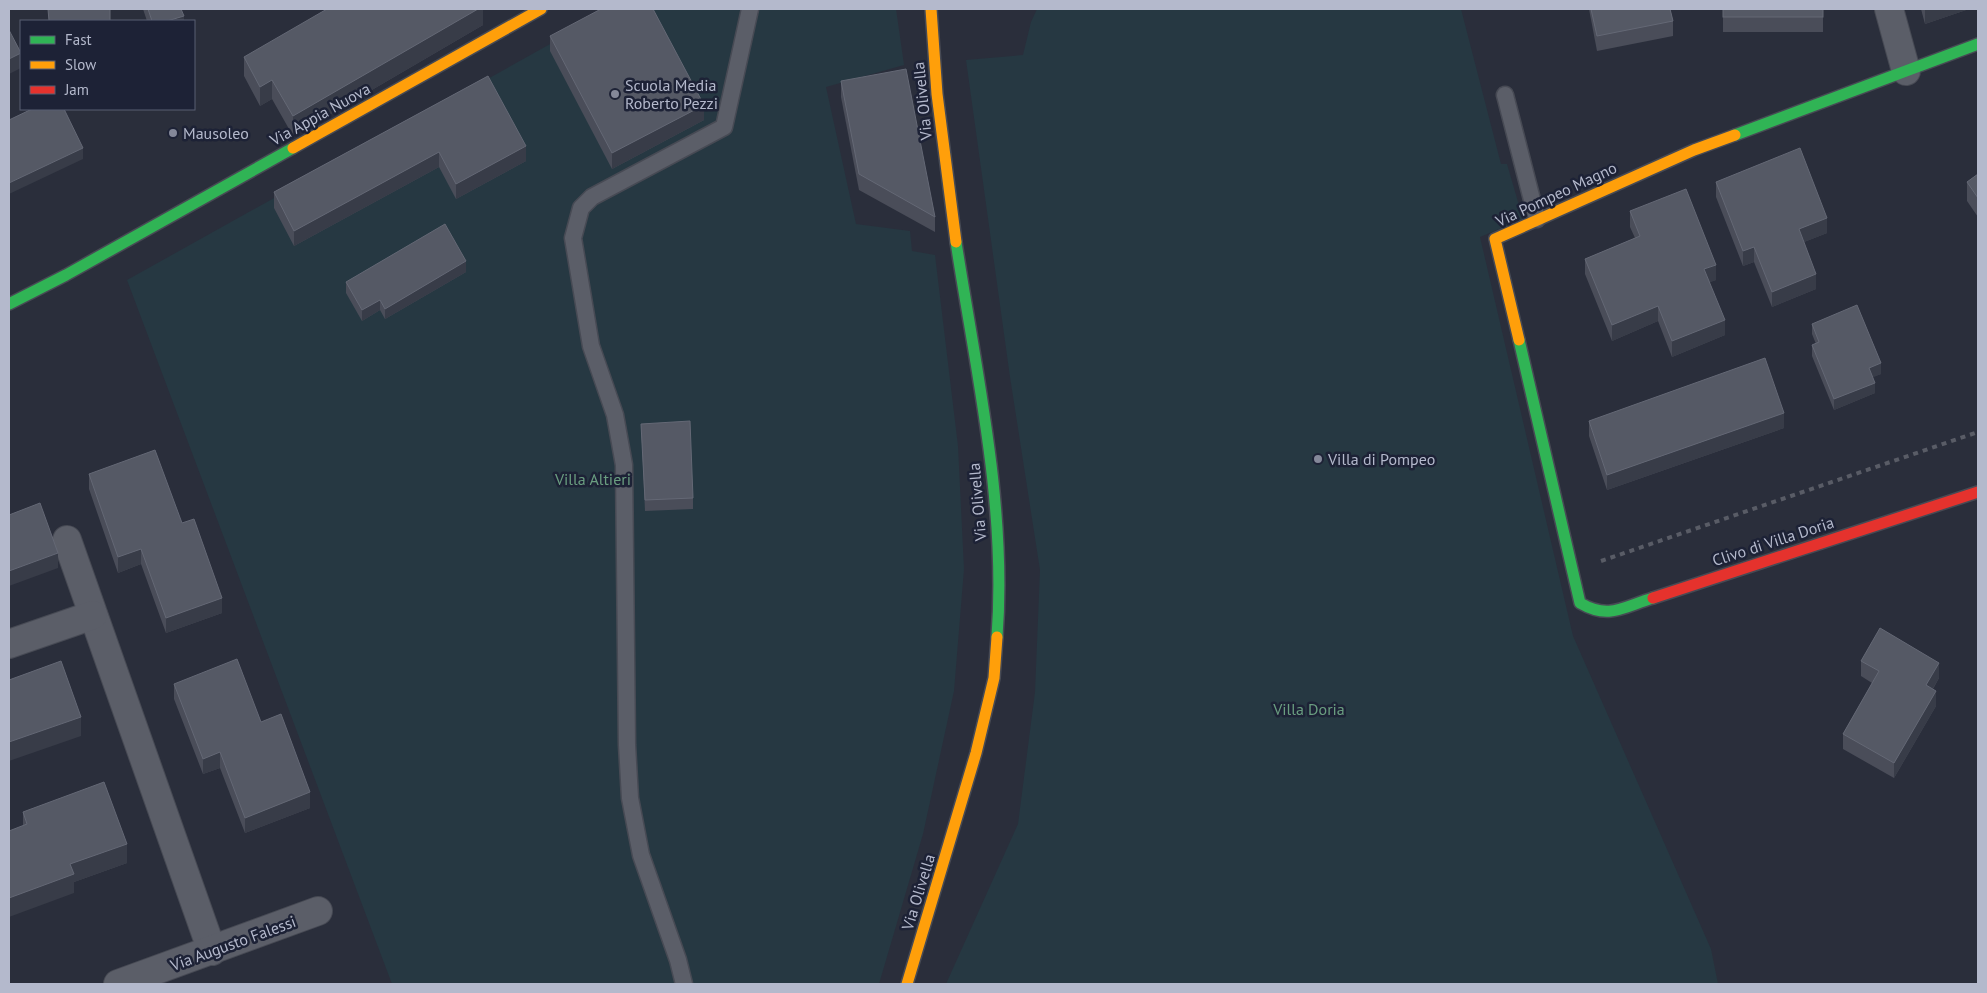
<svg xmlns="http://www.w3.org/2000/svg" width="1987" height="993" font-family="'PT Sans',sans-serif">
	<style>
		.green { fill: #263842 }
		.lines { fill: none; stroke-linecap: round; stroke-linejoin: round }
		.lane-casing { stroke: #474a54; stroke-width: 19 }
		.street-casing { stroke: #474a54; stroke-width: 30 }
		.fast-casing { stroke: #474a54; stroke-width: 14 }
		.slow-casing { stroke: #474a54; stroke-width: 14 }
		.jam-casing { stroke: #474a54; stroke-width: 14 }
		.lane { stroke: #5b5e68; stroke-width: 16 }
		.street { stroke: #5b5e68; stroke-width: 28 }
		.fast { stroke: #30b455; stroke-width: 11 }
		.slow { stroke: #ff9f0a; stroke-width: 11 }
		.jam { stroke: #e5322d; stroke-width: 11 }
		.rail { stroke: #595c66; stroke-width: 4; stroke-dasharray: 5 5; stroke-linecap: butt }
		.wall { fill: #4a4d59 }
		.shaded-wall { fill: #383c48 }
		.building { fill: #555965; stroke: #646875 }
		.poi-dot { fill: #848899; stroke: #1d2236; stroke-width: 2 }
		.labels { text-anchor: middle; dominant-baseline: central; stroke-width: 5; stroke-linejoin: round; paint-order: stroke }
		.poi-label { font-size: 16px; fill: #b4b9cc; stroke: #1d2236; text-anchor: start }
		.street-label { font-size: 16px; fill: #b4b9cc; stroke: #1d2236 }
		.park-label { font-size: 16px; fill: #6a9e80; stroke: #1d2236 }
	</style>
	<rect width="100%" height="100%" fill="#2a2e3b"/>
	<!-- green -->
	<g class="green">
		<polygon points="613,9 896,9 904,65 826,87 856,224 910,231 912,251 935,255 958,446 964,569 954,691 923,834 879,984 392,984 127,280"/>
		<polygon points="1037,9 1461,9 1501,164 1507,164 1523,219 1480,237 1573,636 1711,949 1718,984 946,984 1018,824 1035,692 1040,570 1010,377 966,60 1023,55 1031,22"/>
	</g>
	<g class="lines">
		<defs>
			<g id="lane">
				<polyline points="1505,95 1537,219"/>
				<polyline points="684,984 678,960 641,855 630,798 627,745 624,465 615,415 591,346 573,238 581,208 592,197 724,127 750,9"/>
			</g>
			<g id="street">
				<polyline points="1889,9 1906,71"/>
				<polyline points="67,540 212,951"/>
				<polyline points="9,644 93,615"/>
				<polyline points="118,984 318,911"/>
			</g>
			<g id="fast">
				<polyline points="1735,135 1978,44"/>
				<path d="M956 242C976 372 1007 505 997 637"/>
				<polyline points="9,304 66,275 293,148"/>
				<path d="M1519 340 1580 603C1609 620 1623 607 1653 598"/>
			</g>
			<g id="slow">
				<polyline points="931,9 937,94 956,242"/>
				<polyline points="293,148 541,9"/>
				<polyline points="1519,340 1495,239 1694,150 1735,135"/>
				<polyline points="907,984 976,753 994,678 997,637"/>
			</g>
			<polyline id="jam" points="1653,598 1978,492"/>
		</defs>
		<!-- lane casing -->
		<use href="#lane" class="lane-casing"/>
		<!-- street casing -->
		<use href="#street" class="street-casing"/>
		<!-- fast casing -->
		<use href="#fast" class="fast-casing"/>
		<!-- slow casing -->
		<use href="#slow" class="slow-casing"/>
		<!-- jam casing -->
		<use href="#jam" class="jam-casing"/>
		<!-- lane -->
		<use href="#lane" class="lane"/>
		<!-- street -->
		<use href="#street" class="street"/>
		<!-- fast -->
		<use href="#fast" class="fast"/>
		<!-- slow -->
		<use href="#slow" class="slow"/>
		<!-- jam -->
		<use href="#jam" class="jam"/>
		<!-- rail -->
		<polyline class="rail" points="1601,561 1978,432"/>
	</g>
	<!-- wall -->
	<g class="wall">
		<polygon points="143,9 181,9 184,21 147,21"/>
		<polygon points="478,9 483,9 483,25 293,136 272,99 260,106 244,76 244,57"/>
		<polygon points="1589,9 1670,9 1673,21 1673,36 1597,51"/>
		<rect x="1723" y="9" width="100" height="23"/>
		<polygon points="1921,9 1969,9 1925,24"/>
		<polygon points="550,36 704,120 612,169 550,51"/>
		<polygon points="488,76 526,161 456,199 439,167 294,246 274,208 274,192"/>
		<polygon points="841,81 935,217 935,232 859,190 841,97"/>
		<polygon points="1978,174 1978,217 1967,201 1967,182"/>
		<polygon points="1716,182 1827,233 1804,242 1816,289 1772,307 1754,262 1743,266 1716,197"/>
		<polygon points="1630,211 1716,280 1709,282 1725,335 1672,357 1658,321 1612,341 1585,274 1585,259 1635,238 1630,227"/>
		<polygon points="466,272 385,319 380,310 362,321 346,293 346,282"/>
		<polygon points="1812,324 1881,374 1872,377 1875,393 1834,410 1812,356 1812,345 1816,344 1812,334"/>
		<polygon points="1589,421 1784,428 1607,490 1589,436"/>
		<polygon points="641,424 693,498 693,509 645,511"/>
		<polygon points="89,474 182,523 222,613 166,633 141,564 118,573 89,489"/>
		<polygon points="1861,661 1939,678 1933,689 1936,706 1894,778 1843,749 1843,734 1872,683 1861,676"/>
		<polygon points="174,684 261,722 310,808 245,833 220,768 203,774 174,699"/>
		<polygon points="23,812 127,863 74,882 74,893 23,826"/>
	</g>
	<!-- shaded-wall -->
	<g class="shaded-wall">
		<polygon points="478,9 483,9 483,25 293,136 293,116"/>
		<polygon points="1925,9 1969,9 1925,24"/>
		<polygon points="184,16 184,21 167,21"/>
		<polygon points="21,53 21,68 9,74 9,59"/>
		<polygon points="272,80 272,99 260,106 260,87"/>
		<polygon points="704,105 704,120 612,169 612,153"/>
		<polygon points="526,146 526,161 456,199 456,184"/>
		<polygon points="83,148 83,159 9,194 9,183"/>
		<polygon points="439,152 439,167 294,246 294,231"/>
		<polygon points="1827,218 1827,233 1799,244 1799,229"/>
		<polygon points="1754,247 1754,262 1743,266 1743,251"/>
		<polygon points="466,261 466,272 385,319 385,309"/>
		<polygon points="1716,265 1716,280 1704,285 1704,269"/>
		<polygon points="1816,274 1816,289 1772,307 1772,292"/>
		<polygon points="380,300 380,310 362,321 362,310"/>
		<polygon points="1658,306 1658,321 1612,341 1612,325"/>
		<polygon points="1725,320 1725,335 1672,357 1672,341"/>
		<polygon points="1881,363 1881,374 1869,379 1869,368"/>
		<polygon points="1875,383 1875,393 1834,410 1834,399"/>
		<polygon points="1784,413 1784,428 1607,490 1607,475"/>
		<polygon points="141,549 141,564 118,573 118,557"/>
		<polygon points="58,553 58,568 9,586 9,571"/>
		<polygon points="222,598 222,613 166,633 166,618"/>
		<polygon points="1939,663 1939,678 1926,700 1926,685"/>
		<polygon points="1936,691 1936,706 1894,778 1894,763"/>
		<polygon points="81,717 81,736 9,761 9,742"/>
		<polygon points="220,752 220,768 203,774 203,759"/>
		<polygon points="310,792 310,808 245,833 245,818"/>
		<polygon points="127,844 127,863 74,882 74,893 9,917 9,898 70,864"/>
	</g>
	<!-- building -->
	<g class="building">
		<polygon points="48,9 110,9 110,21 49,21"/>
		<polygon points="148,9 181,9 184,16 167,21 152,21"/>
		<polygon points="327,9 478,9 293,116 272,80 260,87 244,57"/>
		<polygon points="601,9 653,9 704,105 612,153 550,36"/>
		<polygon points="1591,9 1670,9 1673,21 1597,36"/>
		<rect x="1723" y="9" width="100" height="8"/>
		<polygon points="9,30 21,53 9,59"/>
		<polygon points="906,69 935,217 859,174 841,81"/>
		<polygon points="488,76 526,146 456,184 439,152 294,231 274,192"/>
		<polygon points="32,109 64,109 83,148 9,183 9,120"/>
		<polygon points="1800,148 1827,218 1799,229 1816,274 1772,292 1754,247 1743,251 1716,182"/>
		<polygon points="1978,174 1978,198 1967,182"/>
		<polygon points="1686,189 1716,265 1704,269 1725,320 1672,341 1658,306 1612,325 1585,259 1640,236 1630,211"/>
		<polygon points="445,224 466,261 385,309 380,300 362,310 346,282"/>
		<polygon points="1857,305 1881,363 1869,368 1875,383 1834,399 1812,345 1819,342 1812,324"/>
		<polygon points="1765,358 1784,413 1607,475 1589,421"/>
		<polygon points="690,421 693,498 645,500 641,424"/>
		<polygon points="155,450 182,523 194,519 222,598 166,618 141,549 118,557 89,474"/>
		<polygon points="40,503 58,553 9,571 9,515"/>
		<polygon points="1880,628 1939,663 1926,685 1936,691 1894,763 1843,734 1879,671 1861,661"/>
		<polygon points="237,659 261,722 281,714 310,792 245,818 220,752 203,759 174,684"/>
		<polygon points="61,661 81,717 9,742 9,680"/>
		<polygon points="104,782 127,844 70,864 74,874 9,898 9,831 27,824 23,812"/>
	</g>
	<!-- markers -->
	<g class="poi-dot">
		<circle cx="615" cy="94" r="5"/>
		<circle cx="173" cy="133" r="5"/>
		<circle cx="1318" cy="459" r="5"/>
	</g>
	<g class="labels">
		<!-- poi labels -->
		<g class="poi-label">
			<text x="625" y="85">Scuola Media<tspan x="625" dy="18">Roberto Pezzi</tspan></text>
			<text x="183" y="133">Mausoleo</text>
			<text x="1328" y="459">Villa di Pompeo</text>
		</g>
		<!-- street labels -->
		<g class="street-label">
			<text transform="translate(922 101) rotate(-96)">Via Olivella</text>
			<text transform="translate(320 114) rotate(-29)">Via Appia Nuova</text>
			<text transform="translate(1556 194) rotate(-25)">Via Pompeo Magno</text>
			<text transform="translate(977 502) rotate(-95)">Via Olivella</text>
			<text transform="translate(1773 541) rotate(-18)">Clivo di Villa Doria</text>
			<text transform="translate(918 892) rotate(-73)">Via Olivella</text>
			<text transform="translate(233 943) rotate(-20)">Via Augusto Falessi</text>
		</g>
		<!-- park labels -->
		<g class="park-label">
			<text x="593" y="479">Villa Altieri</text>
			<text x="1309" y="709">Villa Doria</text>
		</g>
	</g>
	<!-- border -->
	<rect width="1987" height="993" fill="none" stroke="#b4b9cc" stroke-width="20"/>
	<!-- legend -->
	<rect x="20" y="20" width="175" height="90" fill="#1d2236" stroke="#595e72"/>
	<rect x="30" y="36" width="25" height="8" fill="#30b455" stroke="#595e72"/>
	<text x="65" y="45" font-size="15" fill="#b4b9cc">Fast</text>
	<rect x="30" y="61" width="25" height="8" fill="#ff9f0a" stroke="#595e72"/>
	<text x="65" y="70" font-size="15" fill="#b4b9cc">Slow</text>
	<rect x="30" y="86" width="25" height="8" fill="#e5322d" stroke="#595e72"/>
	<text x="65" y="95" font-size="15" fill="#b4b9cc">Jam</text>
</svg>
